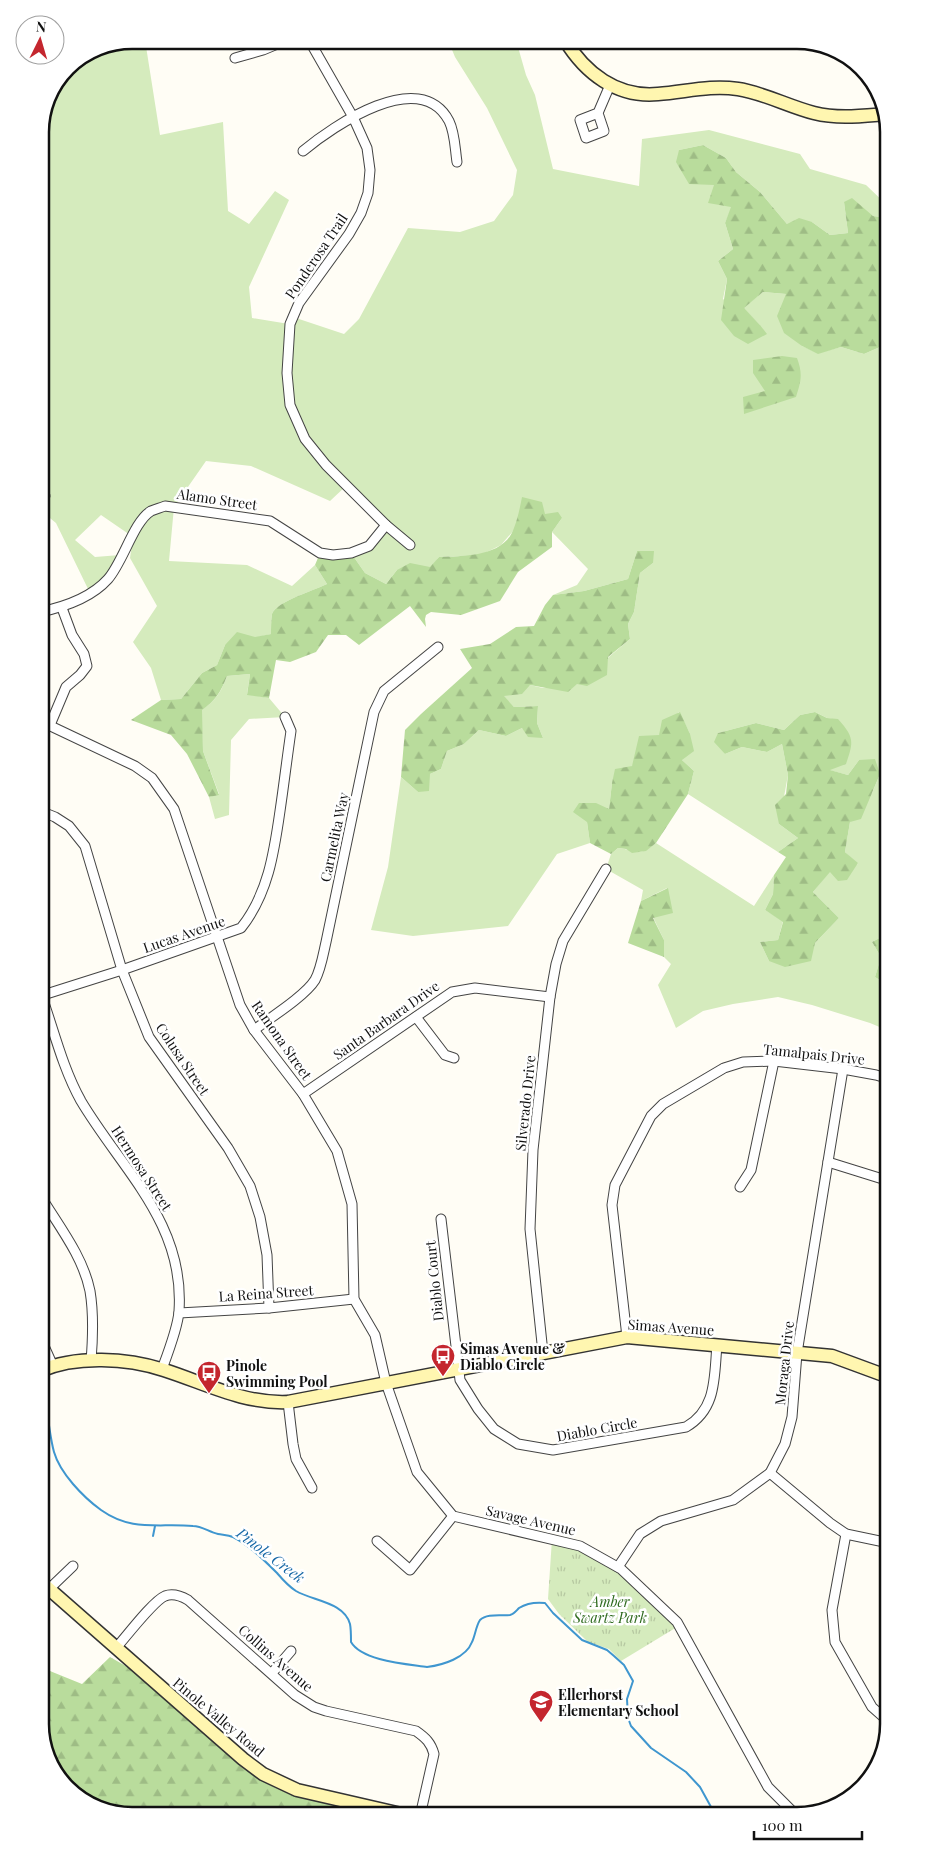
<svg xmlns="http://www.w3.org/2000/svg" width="929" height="1856" font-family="'Playfair Display',serif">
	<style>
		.grass { fill: #d5ebbd }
		.forest { fill: url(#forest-firs) }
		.park { fill: url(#park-tufts) }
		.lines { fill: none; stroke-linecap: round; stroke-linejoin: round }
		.stream { stroke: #3f96cf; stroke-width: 2 }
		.street-casing { stroke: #444; stroke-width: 11 }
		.secondary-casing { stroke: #333; stroke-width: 15 }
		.street { stroke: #fff; stroke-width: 9 }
		.secondary { stroke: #fff6b0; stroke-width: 12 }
		.labels { text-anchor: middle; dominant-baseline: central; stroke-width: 5; stroke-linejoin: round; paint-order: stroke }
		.street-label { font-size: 14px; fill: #111; stroke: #fff }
		.poi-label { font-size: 14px; font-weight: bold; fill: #111; stroke: #fff; text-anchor: start }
		.park-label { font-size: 14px; font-style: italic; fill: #2f6b1f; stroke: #fff }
		.water-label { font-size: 15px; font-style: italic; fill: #1768a6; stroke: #fff }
		.rim { fill: none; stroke: #111; stroke-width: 2.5 }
	</style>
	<defs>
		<pattern id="forest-firs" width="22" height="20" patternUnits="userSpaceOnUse" patternTransform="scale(1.25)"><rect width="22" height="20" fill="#b9dc9c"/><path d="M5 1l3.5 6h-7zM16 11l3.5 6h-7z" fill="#9ebc85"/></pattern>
		<pattern id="park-tufts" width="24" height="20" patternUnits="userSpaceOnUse" patternTransform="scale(1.25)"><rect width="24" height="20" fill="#d5ebbd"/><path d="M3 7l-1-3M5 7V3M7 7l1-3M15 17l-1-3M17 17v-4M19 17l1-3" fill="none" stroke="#b6c8a1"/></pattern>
	</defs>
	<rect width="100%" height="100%" fill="#fffdf5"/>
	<!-- grass -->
	<g class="grass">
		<path d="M137 40H145L160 135 223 122 228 211 249 224 275 191 289 200 249 287 252 318 289 324 293 317 344 334 359 319 408 228 460 232 494 221 513 195 517 170 487 108 455 57 448 40H516L526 75 535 95 553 169 639 186 642 139 709 130 800 154 810 169 866 185 889 207V218L873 216 844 202 848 233 830 235 812 222 787 224 760 192 736 172 726 158 703 145 679 150 714 185 732 207 725 223 733 249 718 261 727 279 723 299 760 325 743 308 763 292 786 294 802 346 818 353 841 347 864 354 889 343V933L872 942 881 957 875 977 889 986V1031L870 1023 812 1005 778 997 733 1004 703 1011 676 1028 658 985 671 964 664 957V940L653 917 667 888 641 901 643 890 606 869 611 854 618 848C637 850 637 858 656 843L754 906 774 875 773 894 765 910 783 921 778 940 760 942 769 961 815 943 839 918 813 892 830 871 858 864 845 852 850 822 872 793 880 774 859 760 848 775 829 770 838 720 827 718 815 712 800 715 784 730 756 723 718 733 725 754 742 747 767 752 782 744 788 775 779 824 798 838 778 852 688 794 694 771 682 760 690 734 679 712 632 766 612 783 609 809 587 822 590 843 557 854 508 926 413 936 371 930 388 867 401 777 418 792 430 774 441 769 447 751 464 744 479 730 506 736 522 728 543 738 537 723 538 706 514 707 503 696 530 685 543 688 577 684 630 639 628 624 634 612 640 573 653 563 637 551 628 579 584 591 553 595 577 585 588 569 552 532 562 518 514 530 501 545 481 555 439 557 431 567 397 570 386 584 365 573 351 553 369 546 386 525 346 486 330 501 251 466 206 461 174 507 169 561 247 565 292 586 315 565 327 584C313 591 277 601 272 614 271 620 271 628 271 634L225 645 217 665 202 673 181 699 161 700 151 668 133 642 157 606 130 558 133 537 101 515 75 540 95 557 120 555 108 579 90 593 56 523 40 510V126L67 67 86 62 94 49 117 48Z"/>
		<polygon points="773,40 803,40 839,54"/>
		<path d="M250 674 247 694 269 698 285 717 249 719 231 740 229 815 215 819 209 797 219 794 203 751 201 710C216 701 221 692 227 676Z"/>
	</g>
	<!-- forest -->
	<g class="forest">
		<polygon points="132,40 137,40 117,48 94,49"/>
		<polygon points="93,49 86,62 69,65"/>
		<polygon points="703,145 726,158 736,172 760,192 787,224 799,218 812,222 830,235 848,233 844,202 852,198 873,216 889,218 889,343 864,354 841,347 818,354 802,346 784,333 777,316 786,294 763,292 744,308 760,325 767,334 748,344 734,336 721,320 727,279 718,261 733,249 725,223 731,207 708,203 714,185 689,184 676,162 679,150"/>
		<path d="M782 356 797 358C803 374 801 381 796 397L744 414 743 397 765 391 753 373V360Z"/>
		<path d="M522 497 542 502 545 514 558 512 562 518 552 532V547L518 572 500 601 461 615 431 612 426 615 425 619 426 627 410 606 359 645 346 635H328L316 652 290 662 276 660 269 698 247 695 250 674 227 676C221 692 215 701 202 710L203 751 219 795 209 797 187 754 171 735 131 720 161 700 181 699 202 673 217 665 225 645 237 632 255 637 271 634C271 628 271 620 272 614 277 601 313 591 327 584L315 565 320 553H351L365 573 386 584 397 570 410 563 430 567 439 557C465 556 504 557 514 528 518 518 520 507 522 497Z"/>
		<polygon points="637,551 654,551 653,563 640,573 634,612 628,624 630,639 608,657 607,675 587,686 577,684 568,692 530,685 522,694 504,696 514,707 538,706 537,723 543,738 528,737 522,728 506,736 479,730 464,744 447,751 441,769 430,774 429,791 418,792 401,777 405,730 421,714 472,668 460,649 490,644 516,627 534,626 545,605 553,595 584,591 628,579"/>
		<polygon points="680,712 690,734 694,751 682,760 694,771 688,794 656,843 646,851 632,853 626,849 618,848 611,854 590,843 587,822 573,812 579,803 596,803 609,809 612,783 615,769 632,766 639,736 659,735 662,720"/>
		<path d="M815 712 827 718 838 719C854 737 854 741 846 764L830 770 848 775 859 760 875 759 880 774 861 819 850 822 845 852 858 863 847 880 838 881 830 872 813 892 839 918 815 943 811 961 785 967 769 961 760 942 778 940 783 922 765 910 773 894 774 875 786 857 778 852 798 838 779 824 775 805 786 794 788 775 782 744 767 752 742 747 725 754 714 742 718 733 756 723 784 730 800 715Z"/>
		<polygon points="668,888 673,913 653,918 664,940 664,957 628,943 641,901"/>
		<polygon points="889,933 889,986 875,977 881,957 872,942"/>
		<polygon points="110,1657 138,1673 242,1766 269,1784 281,1790 310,1799 387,1816 126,1816 76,1797 47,1759 40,1724 40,1661 45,1669 82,1684"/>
	</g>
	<!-- park -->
	<polygon class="park" points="552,1539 615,1567 677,1627 621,1661 609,1649 588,1642 559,1614 548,1599"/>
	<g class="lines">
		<!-- stream -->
		<g class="stream">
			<path d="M40 1393C50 1414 48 1430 54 1452 60 1473 83 1497 101 1510 132 1532 158 1523 193 1526 202 1526 209 1532 218 1534 223 1535 228 1535 233 1537 249 1545 264 1560 277 1573 283 1580 288 1586 296 1591 313 1601 344 1602 350 1624 351 1629 351 1636 351 1642 362 1661 407 1664 427 1667 443 1665 466 1658 472 1642 475 1636 476 1626 480 1620 487 1613 501 1616 510 1615 514 1614 516 1611 519 1608 527 1603 535 1602 545 1603L553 1613 582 1640 607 1650 614 1656 624 1665 633 1681 627 1699 628 1718 631 1726 651 1748 686 1772 700 1787 716 1816"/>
			<polyline points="153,1536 155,1526"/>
		</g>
		<defs>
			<g id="street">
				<polyline points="309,40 353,117 367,148 370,170 368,193 361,213 349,234 299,303 290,324 287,373 290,405 305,439 326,465 386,525 410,545"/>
				<polyline points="235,58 263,50 287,40"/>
				<polyline points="598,113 604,131 586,138 580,120 598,113 610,85"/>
				<path d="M303 151C333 126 420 66 449 121 455 133 455 149 457 162"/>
				<polyline points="40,500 45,496"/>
				<path d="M40 612C64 607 91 598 108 579 123 562 134 521 151 511 155 509 160 508 165 506L270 521 320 553 333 555 351 553 369 546 386 525"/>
				<polyline points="40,721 135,766 152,778 174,809 240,1005 254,1030 303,1094 337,1151 352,1204 354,1299 375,1335 386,1383 417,1472 453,1516 580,1546 621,1569 677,1622 768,1787 797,1816"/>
				<polyline points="50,725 66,687 80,675 87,666 84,654 72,635 62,608"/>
				<polyline points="40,811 55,817 69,826 85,846 122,970 149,1037 228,1148 250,1186 260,1217 267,1255 269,1308"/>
				<path d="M40 991C53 1027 62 1067 81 1101 122 1170 185 1223 179 1311 178 1327 168 1353 162 1369"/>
				<path d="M40 996 122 970 241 928C268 894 274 853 280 811 284 784 287 758 291 731L285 717"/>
				<polyline points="416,1017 445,1055 454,1058"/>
				<path d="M254 1030C270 1018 305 996 315 980 321 969 323 955 326 942L374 712 384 691 438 647"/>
				<polyline points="303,1094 452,992 475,988 550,997"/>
				<polyline points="828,1162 889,1181"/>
				<polyline points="740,1187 751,1170 774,1061"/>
				<path d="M40 1195C58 1225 83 1256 90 1291 94 1315 93 1337 91 1361"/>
				<path d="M441 1219 460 1380 478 1409 494 1429 518 1444 553 1450 686 1427C717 1409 714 1377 717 1345"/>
				<polyline points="179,1313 269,1308 354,1299"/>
				<polyline points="40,1337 53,1366"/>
				<polyline points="627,1337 612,1205 615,1185 651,1116 663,1104 724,1068 743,1062 774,1061 843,1069 876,1075 889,1079"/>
				<polyline points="543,1353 530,1229 533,1150 550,997 556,964 563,941 606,869"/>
				<polyline points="288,1402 293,1444 296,1459 312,1488"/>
				<polyline points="770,1473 830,1523 846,1534 889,1543"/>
				<polyline points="846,1534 832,1610 835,1642 872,1707 889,1722"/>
				<polyline points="377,1541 410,1570 453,1516"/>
				<polyline points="618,1567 640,1534 661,1521 733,1500 770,1473 785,1444 792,1417 797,1353 843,1069"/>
				<polyline points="48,1590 73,1566"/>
				<path d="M116 1648C126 1637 153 1601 165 1596 173 1593 181 1596 188 1600L295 1695 314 1707 326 1711 416 1731C426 1738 431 1743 434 1754L420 1816"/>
				<polyline points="272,1673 291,1651"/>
			</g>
			<g id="secondary">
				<path d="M565 40C585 73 617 98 658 94 686 92 709 85 738 89 761 92 790 107 814 113 838 119 861 116 886 114"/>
				<path d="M40 1371C76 1355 127 1358 164 1370 205 1383 243 1404 288 1402L627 1337 832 1356 889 1377"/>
				<polyline points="40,1581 243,1759 263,1774 297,1790 410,1816"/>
			</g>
		</defs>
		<!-- street casing -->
		<use href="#street" class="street-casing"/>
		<!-- secondary casing -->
		<use href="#secondary" class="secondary-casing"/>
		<!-- street -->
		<use href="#street" class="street"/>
		<!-- secondary -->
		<use href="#secondary" class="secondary"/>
	</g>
	<!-- icons -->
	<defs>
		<symbol id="bus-pin" viewBox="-11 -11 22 30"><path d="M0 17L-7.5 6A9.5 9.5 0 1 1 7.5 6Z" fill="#c4262e" stroke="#fff"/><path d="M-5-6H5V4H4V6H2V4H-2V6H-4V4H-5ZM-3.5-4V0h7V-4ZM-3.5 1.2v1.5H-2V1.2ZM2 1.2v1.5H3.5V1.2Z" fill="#fff"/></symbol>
		<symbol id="school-pin" viewBox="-11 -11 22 30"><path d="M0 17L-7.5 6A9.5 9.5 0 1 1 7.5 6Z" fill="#c4262e" stroke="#fff"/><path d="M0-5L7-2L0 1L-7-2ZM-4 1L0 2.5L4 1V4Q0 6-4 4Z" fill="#fff"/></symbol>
	</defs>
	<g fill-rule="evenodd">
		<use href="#bus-pin" x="429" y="1342" width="28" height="38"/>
		<use href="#bus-pin" x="195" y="1359" width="28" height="38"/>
		<use href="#school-pin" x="527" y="1688" width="28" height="38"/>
	</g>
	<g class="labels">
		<!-- street labels -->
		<g class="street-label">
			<text transform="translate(316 256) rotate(-56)">Ponderosa Trail</text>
			<text transform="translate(217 499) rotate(8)">Alamo Street</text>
			<text transform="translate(334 837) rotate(-78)">Carmelita Way</text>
			<text transform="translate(184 934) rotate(-19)">Lucas Avenue</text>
			<text transform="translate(386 1020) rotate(-35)">Santa Barbara Drive</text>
			<text transform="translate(282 1040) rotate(55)">Ramona Street</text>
			<text transform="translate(814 1054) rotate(6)">Tamalpais Drive</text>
			<text transform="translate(183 1059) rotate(56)">Colusa Street</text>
			<text transform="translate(525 1103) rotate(-84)">Silverado Drive</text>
			<text transform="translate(142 1168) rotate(57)">Hermosa Street</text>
			<text transform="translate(434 1281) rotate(-96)">Diablo Court</text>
			<text transform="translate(266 1293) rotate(-4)">La Reina Street</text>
			<text transform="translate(671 1327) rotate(4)">Simas Avenue</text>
			<text transform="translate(784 1363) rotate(-84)">Moraga Drive</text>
			<text transform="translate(597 1429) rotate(-10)">Diablo Circle</text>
			<text transform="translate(531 1520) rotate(13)">Savage Avenue</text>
			<text transform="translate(276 1658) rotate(41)">Collins Avenue</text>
			<text transform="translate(219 1717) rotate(40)">Pinole Valley Road</text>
		</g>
		<!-- poi labels -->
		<g class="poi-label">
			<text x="460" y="1348">Simas Avenue &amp;<tspan x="460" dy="16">Diablo Circle</tspan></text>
			<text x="226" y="1365">Pinole<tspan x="226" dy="16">Swimming Pool</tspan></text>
			<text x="558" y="1694">Ellerhorst<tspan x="558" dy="16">Elementary School</tspan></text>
		</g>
		<!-- park labels -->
		<g class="park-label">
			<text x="610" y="1601">Amber<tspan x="610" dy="16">Swartz Park</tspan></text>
		</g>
		<!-- water labels -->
		<g class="water-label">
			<text transform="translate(271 1555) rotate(37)">Pinole Creek</text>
		</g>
	</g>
	<!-- crop -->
	<path d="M0 0H929V1856H0ZM132 49H797A83 83 0 0 1 880 132V1724A83 83 0 0 1 797 1807H132A83 83 0 0 1 49 1724V132A83 83 0 0 1 132 49Z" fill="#fff" fill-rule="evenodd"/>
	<path class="rim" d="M132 49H797A83 83 0 0 1 880 132V1724A83 83 0 0 1 797 1807H132A83 83 0 0 1 49 1724V132A83 83 0 0 1 132 49Z"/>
	<!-- north arrow -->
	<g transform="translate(40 40) rotate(5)"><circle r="24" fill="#ffffff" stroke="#a0a0a0"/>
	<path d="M0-4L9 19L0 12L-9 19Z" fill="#c4262e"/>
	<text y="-8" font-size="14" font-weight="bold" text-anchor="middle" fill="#111111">N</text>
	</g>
	<!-- scale -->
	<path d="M754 1831v8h108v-8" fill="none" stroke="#111111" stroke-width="2.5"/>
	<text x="762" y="1831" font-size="15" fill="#111111" stroke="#ffffff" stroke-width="4" paint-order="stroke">100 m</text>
</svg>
